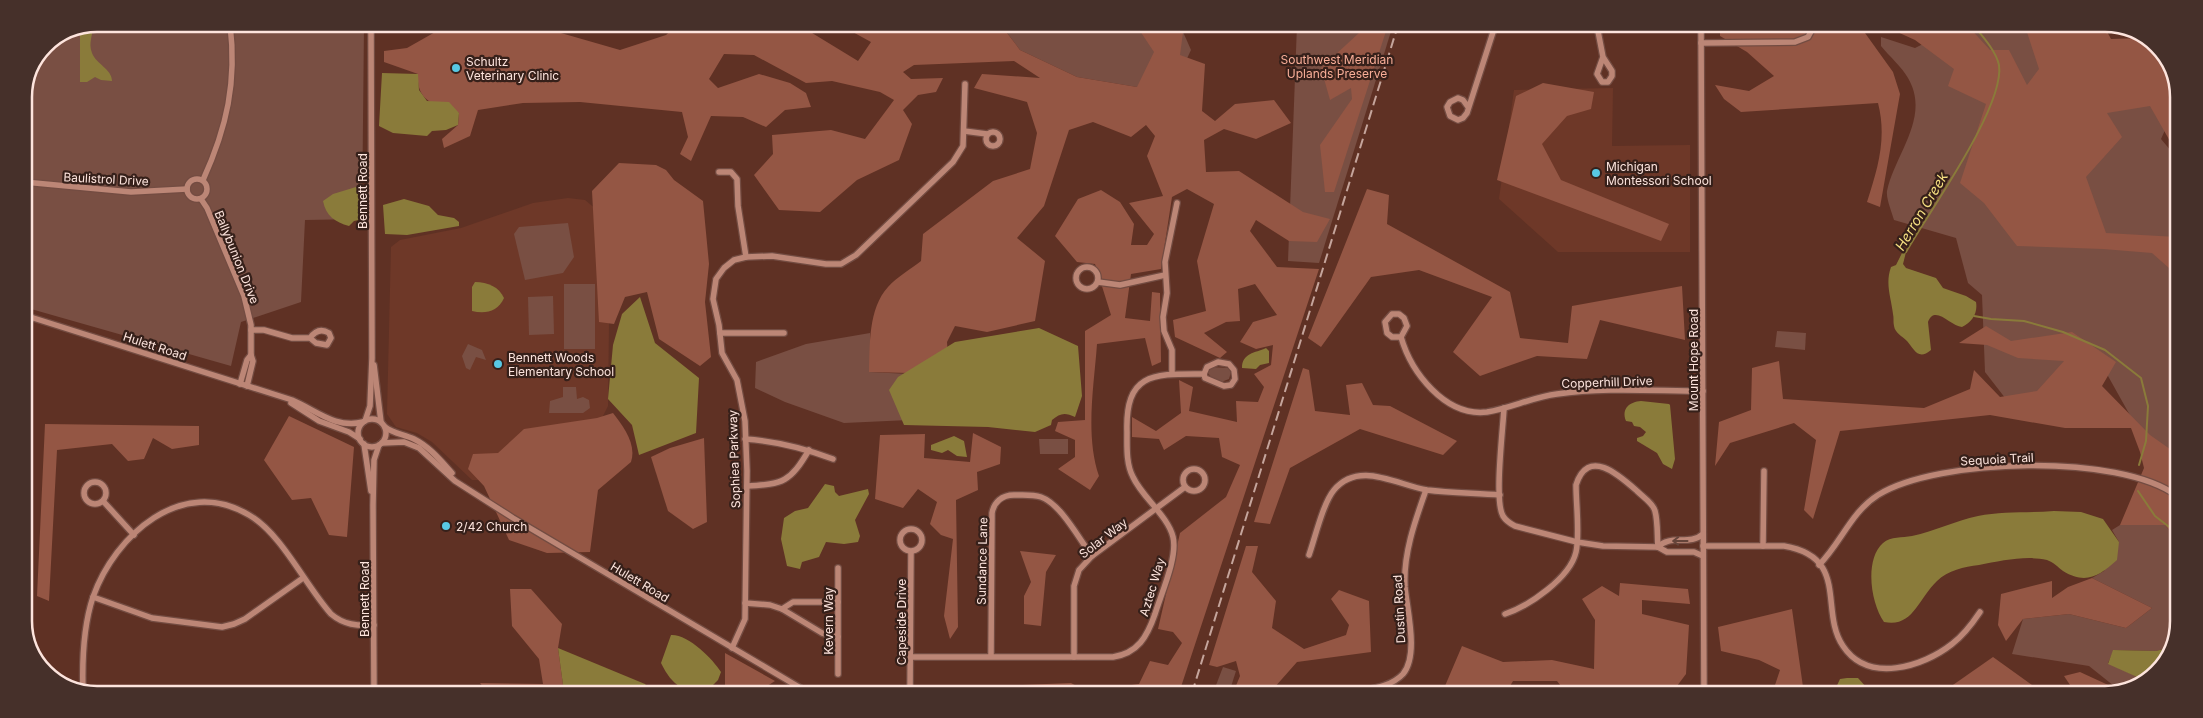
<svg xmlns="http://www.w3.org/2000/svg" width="2203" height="718" font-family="Inter,sans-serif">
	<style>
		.built { fill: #6e3828 }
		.green { fill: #794f43 }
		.forest { fill: #945644 }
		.water { fill: #8a7b3a }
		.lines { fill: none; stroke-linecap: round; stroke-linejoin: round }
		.stream { stroke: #8a7b3a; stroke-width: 2 }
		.minor-casing { stroke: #734c42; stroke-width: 8 }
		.minor { stroke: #bc8676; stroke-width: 5.5 }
		.rail { stroke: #c5a59c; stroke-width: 2; stroke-dasharray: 10 5; stroke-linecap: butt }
		.oneway { stroke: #65443a }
		.poi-dot { fill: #58c8e4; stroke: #36201a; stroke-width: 2 }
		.labels { text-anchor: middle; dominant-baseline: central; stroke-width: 4.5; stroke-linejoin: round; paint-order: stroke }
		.park-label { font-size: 12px; fill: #f9ae98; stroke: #36201a }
		.poi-label { font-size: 12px; fill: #fde4dd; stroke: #36201a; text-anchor: start }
		.street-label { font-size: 12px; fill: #fde4dd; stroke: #36201a }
		.water-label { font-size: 14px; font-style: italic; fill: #f5df81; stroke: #36201a }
		.rim { fill: none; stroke: #fde4dd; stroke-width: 2.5 }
	</style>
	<rect width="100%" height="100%" fill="#5f3124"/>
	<!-- built -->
	<g class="built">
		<polygon points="1613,88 1612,146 1690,145 1690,252 1558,252 1499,199 1514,90"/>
		<polygon points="568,198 585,200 597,210 609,323 608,406 602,418 486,480 472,480 432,442 417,433 396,427 387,414 391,247 400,240 461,228 533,203"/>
	</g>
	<!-- green -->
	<g class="green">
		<polygon points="98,24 364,24 362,219 305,220 301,302 241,322 231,366 24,307 24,98 46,45"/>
		<polygon points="1001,25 1180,25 1191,50 1175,84 1137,87 1077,77 1020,50"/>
		<polygon points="1297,25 1393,25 1319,263 1288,261"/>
		<path d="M1968 26H2035L2158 96 2170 119 2161 139 2177 158 2175 179 2179 190 2177 466 2150 451 2108 376 2081 359 2055 385 2009 403 1985 372 1982 295 1968 283 1956 238 1894 220C1892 212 1886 199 1887 191 1895 154 1931 117 1908 78 1902 67 1889 56 1881 46V37L1915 48 1927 42 1981 48Z"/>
		<polygon points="568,223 574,257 563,273 525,280 514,234 519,227"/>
		<rect x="564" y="284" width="31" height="65"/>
		<polygon points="553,296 554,334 529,335 528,297"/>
		<polygon points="1777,331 1806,333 1805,350 1775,347"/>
		<polygon points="870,333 870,372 909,374 909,420 844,423 785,402 755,388 756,362 806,344"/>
		<polygon points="468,344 482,350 486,360 476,357 470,370 466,368 462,356"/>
		<polygon points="1211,367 1228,368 1231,372 1229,379 1221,382 1211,377 1208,373"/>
		<polygon points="563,387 576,387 577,399 583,397 589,400 590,408 583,413 549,413 550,401 563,397"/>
		<polygon points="1039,439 1068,439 1068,454 1040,454"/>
		<polygon points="2120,525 2165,525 2177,539 2177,640 2172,647 2156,651 2114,650 2108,663 2146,681 2119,690 2089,666 2012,654 2023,619 2069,614 2126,628 2152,608 2092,578 2104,571 2119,542 2112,530"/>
		<polygon points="1223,667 1236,671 1229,693 1213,693"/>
	</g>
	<!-- forest -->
	<g class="forest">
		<path d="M443 24H548L554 31 620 50 666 35 678 24 799 25 858 61 871 42 840 25H1001L1020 50 1077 77 1137 87 1154 52 1136 25H1184L1180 55 1205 64 1202 111 1215 121 1235 104 1274 100 1291 123 1256 139 1224 129 1204 140 1206 172 1239 171 1303 212 1330 219 1317 242 1289 241 1256 220 1250 231 1277 267 1319 269 1179 693H939L952 688 1071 683 1086 691 1139 684 1150 661 1168 665 1182 643 1173 632 1158 629 1180 533 1226 497 1240 465 1222 457 1219 438 1186 436 1164 450 1159 439 1132 437V417L1156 431 1181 413 1179 380 1193 387 1189 411 1237 422 1236 401 1258 402 1264 387 1254 374 1271 365 1273 345 1256 349 1240 342 1253 322 1277 315 1255 284 1238 289 1240 321 1226 322 1204 333 1227 352 1220 358 1175 337 1173 320 1206 311 1197 261 1214 204 1187 189 1172 197 1161 269 1131 274 1125 318 1150 321 1152 292 1160 293 1161 362 1152 366 1145 338 1097 344C1094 386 1085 435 1099 476L1090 490 1058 469 1075 457V440L1055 431 1058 422 1085 420V331L1111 315 1095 264 1077 262 1055 236 1078 199 1101 190 1120 202 1134 224 1131 245H1147L1154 234 1129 203 1163 196 1147 156 1155 136 1146 125 1131 137 1093 122 1069 130 1044 206 1017 238 1045 261 1035 321 987 332 955 326 947 342 949 374 869 372C870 345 868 309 888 287 897 277 911 269 921 261L923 234 993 181 1030 169 1037 133 1027 102 974 88 982 74 1040 78 1014 61 914 65 903 72 911 79 943 78 936 92 918 95 903 110 912 124 899 160 857 180 820 212 779 210 754 175 773 154 772 135 831 130 865 139 894 100 880 92 832 81 806 83 754 55 724 54 709 79 718 88 759 74 790 83 806 93 811 107 785 110 766 127 743 117 711 116 691 161 680 154 688 137 682 112 580 102 523 103 478 110 470 136 444 148 442 139 458 125 459 113C436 105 416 103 418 74L384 62V51L407 48 444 27Z"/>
		<polygon points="1358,25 1388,25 1334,192 1325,192 1320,145 1352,99 1351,88 1330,100 1321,68 1360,32"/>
		<path d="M1720 26H1788L1796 29 1797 26H1860L1893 72 1900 94 1880 207 1867 202C1878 168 1887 138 1878 103L1741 112 1724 99 1715 85 1749 91 1774 76 1747 52 1720 36Z"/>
		<polygon points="1884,26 1968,26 1990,50 2009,50 2027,85 2039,69 2025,26 2104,26 2111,39 2142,38 2161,49 2179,93 2179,157 2150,106 2107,113 2122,137 2086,177 2106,233 2177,237 2178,276 2152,253 2103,249 2017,246 1984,203 1960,183 1986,104 1948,86 1954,69 1915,40"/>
		<polygon points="1543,83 1594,92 1591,109 1567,116 1542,144 1561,180 1669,224 1661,241 1497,180 1516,96"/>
		<polygon points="619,163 656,165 666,170 674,180 703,201 709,264 705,302 711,357 700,366 659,339 647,292 625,297 614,324 599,322 592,191"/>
		<polygon points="1367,189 1389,195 1387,224 1510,292 1520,338 1568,343 1572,306 1682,286 1685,340 1600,320 1587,359 1537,356 1480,376 1453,352 1492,297 1419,270 1371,277 1321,347 1308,338"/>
		<polygon points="1986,326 2011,341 2072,332 2116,362 2102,386 2150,435 2177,454 2177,539 2165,525 2120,525 2144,468 2140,452 2131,428 2065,428 1990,415 1840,431 1813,519 1804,510 1816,440 1794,423 1730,443 1715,466 1719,422 1751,410 1752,368 1779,361 1783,399 1924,408 1970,389 1974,370 2000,397 2037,391 2064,361 2018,358 1987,345 1959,343"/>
		<polygon points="1303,368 1309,370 1315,411 1350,415 1346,385 1362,383 1373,405 1390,406 1457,441 1443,455 1360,429 1290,468 1270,524 1254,522"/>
		<path d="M613 413C623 426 637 444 631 462L598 490 590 552 547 553 509 540 484 486 468 469 473 454 498 453 524 429 597 418Z"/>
		<polygon points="289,416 354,447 347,537 329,535 311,498 292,500 264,460"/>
		<polygon points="45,424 199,426 199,445 172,449 153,438 144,459 128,461 112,444 57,450 49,601 37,596"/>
		<polygon points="973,433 1001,447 1000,464 977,472 978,490 956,500 958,627 950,639 944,616 953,539 941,535 930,524 937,502 918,489 903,508 875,499 880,435 925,434 924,458 970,462"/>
		<polygon points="704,438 707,522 693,529 668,511 651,457 670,448"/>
		<polygon points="1246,546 1258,546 1252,572 1276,601 1272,628 1304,649 1346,635 1349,625 1331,599 1339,590 1369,601 1371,652 1297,662 1274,688 1274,693 1233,693 1240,676 1236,661 1217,667 1209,665"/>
		<polygon points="1020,551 1056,555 1046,572 1041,626 1024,624 1024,596 1031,582"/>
		<polygon points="2092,578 2152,608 2126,628 2069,614 2023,619 2006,641 1998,625 2001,594 2052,581 2052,598 2068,587"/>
		<polygon points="1620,583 1688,589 1690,604 1642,600 1642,614 1689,625 1686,674 1671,694 1567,694 1557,681 1513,681 1506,693 1442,693 1462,646 1503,662 1552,660 1594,669 1595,620 1582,599 1602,586 1619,596"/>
		<polygon points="510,589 531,589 562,624 558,648 564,692 487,692 480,683 543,684 539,659 512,626"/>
		<polygon points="1792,609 1804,694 1772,694 1780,670 1759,660 1721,651 1718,627"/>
		<polygon points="725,653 775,681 756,693 720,692 725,686"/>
		<polygon points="1993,657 2032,685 2019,694 1940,694"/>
		<polygon points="2080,672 2119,690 2105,694 2076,694 2064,676"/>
	</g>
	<!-- water -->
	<g class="water">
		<path d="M93 26C93 35 88 43 92 53 96 64 112 69 112 81L101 80 95 77 87 82H80V31Z"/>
		<polygon points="382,73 418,74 419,90 427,101 449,102 459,113 458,125 446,130 432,131 427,136 393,133 379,126"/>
		<path d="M356 187 365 201 363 219 354 221 349 226C335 222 326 216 323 201L333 194Z"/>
		<polygon points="404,199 429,206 438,215 454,218 459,222 459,226 407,235 385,234 383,205"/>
		<path d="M1903 251 1906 252 1903 264 1906 268 1936 278 1943 288 1966 296 1976 302C1978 313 1972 322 1962 327 1951 327 1935 304 1928 322L1931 350C1918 361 1914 349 1907 341 1902 336 1895 333 1894 326 1893 322 1894 318 1893 314 1891 297 1885 284 1891 267L1896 265Z"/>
		<path d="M475 282C488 282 499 287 504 298 498 312 485 314 472 311V287Z"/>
		<polygon points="640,297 655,343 699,378 696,433 639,455 632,425 608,399 613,345 622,314"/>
		<path d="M1039 328 1078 346 1082 396 1075 417C1065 412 1060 413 1052 420L1051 425 1035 432 988 427 904 425 889 390 898 377 955 342Z"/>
		<path d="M1266 348 1269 351V363L1260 365 1256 369 1242 368C1242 353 1255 353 1266 348Z"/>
		<path d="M1641 401 1669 404 1670 405 1675 459 1672 469 1663 464 1657 453 1637 441V438L1643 436 1646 432 1640 427 1634 426 1632 422 1626 421C1621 408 1630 402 1641 401Z"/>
		<polygon points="954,436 964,441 967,457 957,456 948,450 942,453 931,450 931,445"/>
		<polygon points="825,484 834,486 835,492 839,496 868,489 869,494 855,520 860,536 858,542 844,544 826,542 819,557 802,562 800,569 787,566 781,539 784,518 795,511 808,508"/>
		<path d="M2054 511 2081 512 2103 519 2119 542 2117 560C2099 576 2086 585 2063 571 2058 567 2053 562 2047 560 2026 555 2001 561 1979 565 1964 567 1948 570 1937 581 1918 599 1913 628 1884 622 1871 604 1864 560 1883 543 1891 536 1902 538 1912 536 1935 531 1955 521 1978 516 2002 511 2029 513 2054 511Z"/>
		<path d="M671 635C688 634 713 659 721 672L718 680 711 687V692C683 692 673 687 661 663Z"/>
		<polygon points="2172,647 2150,679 2146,681 2108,664 2113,650 2156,651"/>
		<polygon points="558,648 645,684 652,692 564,692"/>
		<polygon points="1847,678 1858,678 1867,688 1868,694 1833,694 1840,679"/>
	</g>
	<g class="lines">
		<!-- stream -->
		<g class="stream">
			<path d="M1906 252C1928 213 2005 107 1999 65 1996 51 1983 37 1974 26"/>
			<polyline points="1974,316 1991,319 2024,321 2063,332 2105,350 2141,378 2148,406 2146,441 2139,465"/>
			<polyline points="2138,491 2155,516 2177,533"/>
		</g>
		<defs>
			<g id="minor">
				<polyline points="1597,26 1603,57 1612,71 1612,76 1608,82 1602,82 1597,74 1603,57"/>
				<polyline points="1701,26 1704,694"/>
				<polyline points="1701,43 1795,42 1808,37 1814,26"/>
				<polyline points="1468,107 1463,100 1458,98 1450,102 1447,107 1450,116 1458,120 1463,118 1467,113 1495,26"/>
				<polyline points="964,131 987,134"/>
				<circle cx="993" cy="139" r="7"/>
				<polyline points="719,172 731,172 737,179 738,206 746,257"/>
				<circle cx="197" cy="189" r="10"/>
				<path d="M203 180C227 127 237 82 230 24"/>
				<polyline points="24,182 131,192 187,189"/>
				<polyline points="201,199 207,208 244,296 251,325 251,355"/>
				<circle cx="1087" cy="278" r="11"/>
				<polyline points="1098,282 1120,285 1165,275"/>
				<path d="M24 315 292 400C316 410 335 429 363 422"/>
				<path d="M251 330H264L292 338H310L316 343 327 345 331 338 329 333C321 328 315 331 310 338"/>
				<polyline points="720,333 784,333"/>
				<path d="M1401 337H1392L1387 333 1385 322 1392 314H1399L1404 318 1407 326 1401 337C1411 372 1445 417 1487 412 1511 408 1533 397 1557 394 1605 387 1655 391 1703 391"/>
				<polygon points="1218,362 1229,364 1234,370 1235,379 1231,385 1224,386 1205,378 1204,374 1207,367"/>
				<polyline points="374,365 381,422"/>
				<polyline points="1172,374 1172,350 1164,331 1163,317 1167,293 1165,262 1177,203"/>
				<polyline points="240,384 247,360 251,355 253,361 247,386"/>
				<polyline points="291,403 319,421 349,432 360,439"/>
				<path d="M1504 408C1503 429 1494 501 1503 516 1506 521 1511 524 1515 526L1577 542 1603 546 1658 547 1667 552H1694L1703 556"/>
				<circle cx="372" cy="433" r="14"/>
				<polyline points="365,421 370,406 372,358 371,24"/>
				<path d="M385 427C394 434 404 434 414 439 430 447 441 461 452 473"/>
				<path d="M745 439C776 441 804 448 833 459"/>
				<polyline points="382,443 404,442 419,448 455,481 513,518 809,693"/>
				<polyline points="364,444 371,491"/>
				<circle cx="1194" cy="480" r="11"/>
				<circle cx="95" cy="493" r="11"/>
				<path d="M747 486C784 484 790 482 809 450"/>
				<polyline points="103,501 134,535"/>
				<circle cx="911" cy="540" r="11"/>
				<path d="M1703 546H1784C1850 557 1819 611 1843 646 1868 684 1923 667 1952 644 1964 635 1972 624 1980 612"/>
				<polyline points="1763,546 1764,471"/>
				<path d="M1658 547C1670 534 1690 546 1703 534"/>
				<path d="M1309 555C1315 538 1323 503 1334 490 1359 460 1397 485 1427 490 1451 493 1476 493 1500 495"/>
				<path d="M1819 565C1841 543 1851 512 1878 495 1937 458 2120 453 2177 496"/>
				<polyline points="838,568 838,674"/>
				<polyline points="93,597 152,618 222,627 234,624 245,619 303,578"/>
				<polyline points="745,603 770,605 782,609 793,602 838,602"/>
				<polyline points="782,609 822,633 838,637"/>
				<path d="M1505 614C1529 606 1570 578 1576 552 1580 535 1576 504 1576 485 1588 447 1619 475 1637 491 1643 497 1653 503 1655 511 1658 522 1657 536 1658 547"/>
				<polyline points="732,648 745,619 747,471 745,421 737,380 722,353 719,325 713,299 716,279 724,268 734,260 746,257 772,256 826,264 841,264 856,255 953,162 963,146 965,84"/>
				<path d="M991 656 992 513C994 502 1002 495 1014 495 1023 495 1032 494 1041 497 1061 504 1079 539 1092 556"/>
				<path d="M911 657H1113C1138 653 1147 637 1155 614 1161 594 1178 557 1173 537 1168 516 1142 497 1133 477 1126 464 1127 447 1127 432 1125 371 1155 374 1204 374"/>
				<polyline points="1074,657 1074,586 1079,570 1092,556 1185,487"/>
				<path d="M83 692C82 661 83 627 93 597 115 535 182 475 249 515 282 534 305 585 331 614 344 625 357 626 374 625"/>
				<polyline points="374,692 373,505 374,460 379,445"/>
				<polyline points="910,693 911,552"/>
				<path d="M1353 693C1370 689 1391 687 1403 674 1419 655 1407 610 1405 587 1403 554 1415 521 1426 490"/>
			</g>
		</defs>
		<!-- minor casing -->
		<use href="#minor" class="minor-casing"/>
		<!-- minor -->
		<use href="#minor" class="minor"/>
		<!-- rail -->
		<polyline class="rail" points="1192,693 1398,25"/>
	</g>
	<!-- one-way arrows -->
	<defs><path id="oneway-shaft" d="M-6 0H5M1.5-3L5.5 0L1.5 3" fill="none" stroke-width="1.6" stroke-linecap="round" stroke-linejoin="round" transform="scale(1.25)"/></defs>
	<use class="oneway" href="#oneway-shaft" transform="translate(1680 541) rotate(180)"/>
	<!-- markers -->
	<g class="poi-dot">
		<circle cx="456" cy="68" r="5"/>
		<circle cx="1596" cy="173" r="5"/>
		<circle cx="498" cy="364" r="5"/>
		<circle cx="446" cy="526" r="5"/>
	</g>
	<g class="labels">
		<!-- park labels -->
		<g class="park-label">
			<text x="1337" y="59">Southwest Meridian<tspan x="1337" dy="14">Uplands Preserve</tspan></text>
		</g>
		<!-- poi labels -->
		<g class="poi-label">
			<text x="466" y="61">Schultz<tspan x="466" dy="14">Veterinary Clinic</tspan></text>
			<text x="1606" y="166">Michigan<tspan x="1606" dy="14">Montessori School</tspan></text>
			<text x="508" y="357">Bennett Woods<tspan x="508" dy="14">Elementary School</tspan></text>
			<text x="456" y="526">2/42 Church</text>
		</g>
		<!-- street labels -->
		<g class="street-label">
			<text transform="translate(106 179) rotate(3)">Baulistrol Drive</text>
			<text transform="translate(362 191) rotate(-90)">Bennett Road</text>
			<text transform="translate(237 257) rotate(68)">Ballybunion Drive</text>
			<text transform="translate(155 346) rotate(18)">Hulett Road</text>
			<text transform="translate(1693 360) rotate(-90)">Mount Hope Road</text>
			<text transform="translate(1607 382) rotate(-2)">Copperhill Drive</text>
			<text transform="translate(734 459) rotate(-92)">Sophiea Parkway</text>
			<text transform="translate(1997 459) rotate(-3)">Sequoia Trail</text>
			<text transform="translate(1103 538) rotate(-38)">Solar Way</text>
			<text transform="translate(982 561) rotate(-89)">Sundance Lane</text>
			<text transform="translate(640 582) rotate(31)">Hulett Road</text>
			<text transform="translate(1152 587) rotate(-73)">Aztec Way</text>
			<text transform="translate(364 599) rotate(-90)">Bennett Road</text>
			<text transform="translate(1399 609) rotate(-93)">Dustin Road</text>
			<text transform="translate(828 621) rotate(-90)">Kevern Way</text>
			<text transform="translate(901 622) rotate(-90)">Capeside Drive</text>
		</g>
		<!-- water labels -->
		<g class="water-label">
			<text transform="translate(1921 211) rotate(-59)">Herron Creek</text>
		</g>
	</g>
	<!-- crop -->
	<path d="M0 0H2203V718H0ZM97 32H2105A65 65 0 0 1 2170 97V621A65 65 0 0 1 2105 686H97A65 65 0 0 1 32 621V97A65 65 0 0 1 97 32Z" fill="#46302a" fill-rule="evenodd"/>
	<path class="rim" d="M97 32H2105A65 65 0 0 1 2170 97V621A65 65 0 0 1 2105 686H97A65 65 0 0 1 32 621V97A65 65 0 0 1 97 32Z"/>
</svg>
